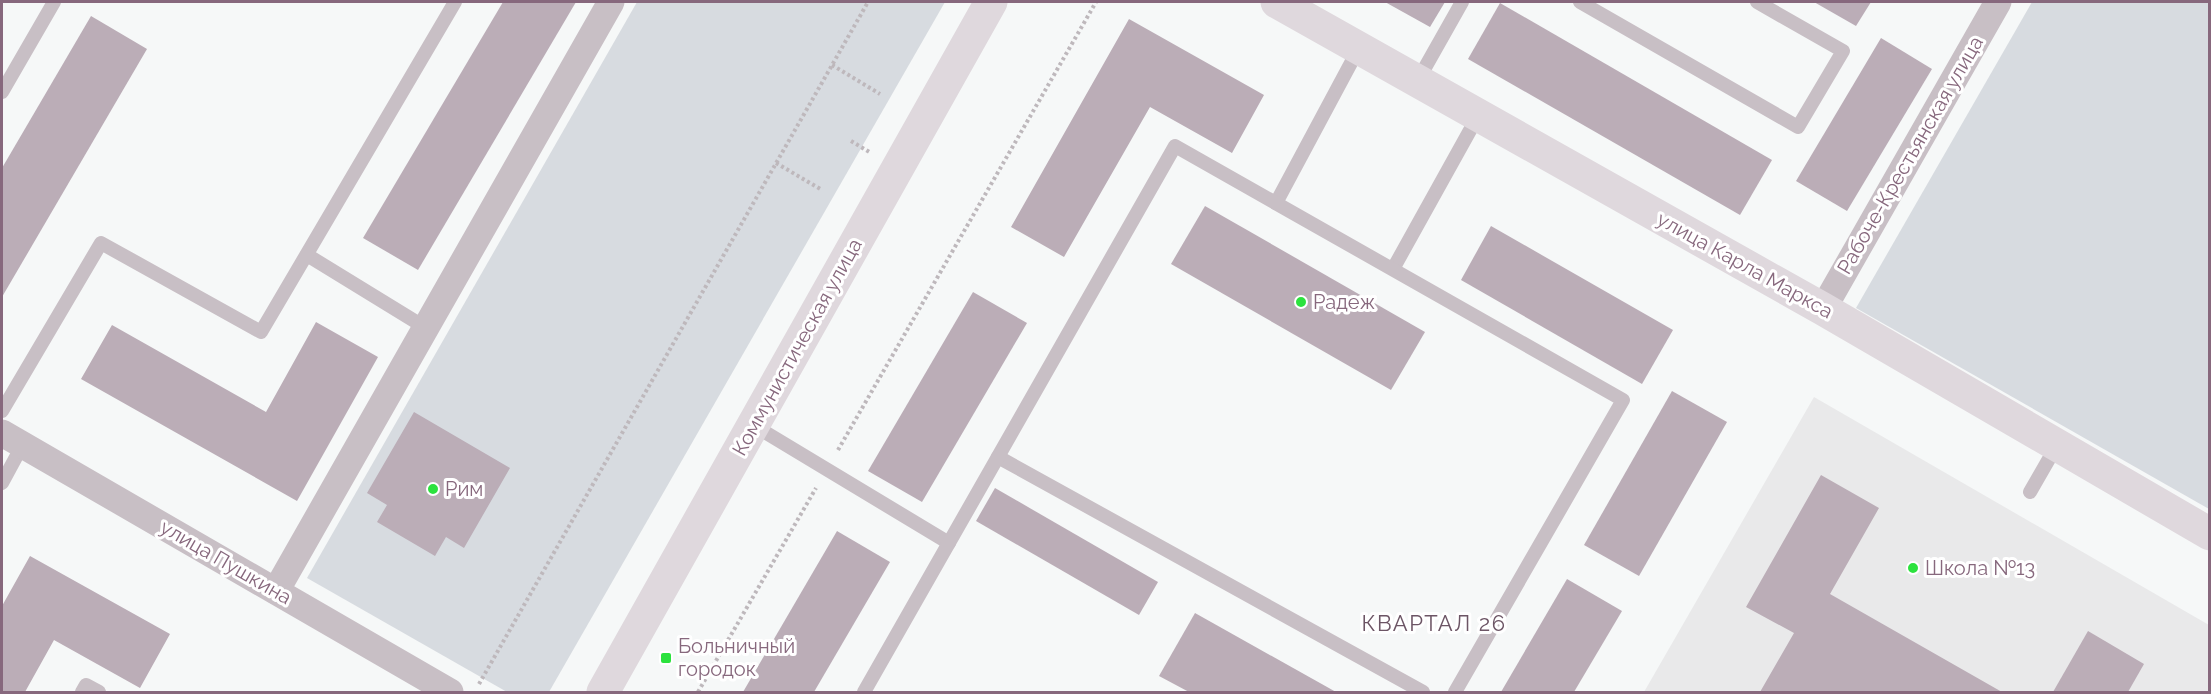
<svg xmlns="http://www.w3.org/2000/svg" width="2211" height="694" font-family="Raleway,sans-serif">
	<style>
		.built { fill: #e9e9ea }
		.green { fill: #d7dbe0 }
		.building { fill: #bbadb7 }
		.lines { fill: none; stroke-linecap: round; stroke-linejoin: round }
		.path { stroke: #beb8bc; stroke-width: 4; stroke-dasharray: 3 3; stroke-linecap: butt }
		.lane { stroke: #c8bfc5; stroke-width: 14 }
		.street { stroke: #c8bfc5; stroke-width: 27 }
		.secondary { stroke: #dfd8dd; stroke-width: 33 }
		.poi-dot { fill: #2ce23e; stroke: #fff; stroke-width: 2 }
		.labels { text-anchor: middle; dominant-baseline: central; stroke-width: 6; stroke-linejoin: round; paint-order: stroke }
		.street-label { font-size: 20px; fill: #87687d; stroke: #fff }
		.poi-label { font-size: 20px; fill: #87687d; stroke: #fff; text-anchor: start }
		.quarter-label { font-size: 22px; letter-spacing: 1.5px; fill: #6c5565; stroke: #fff }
	</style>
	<rect width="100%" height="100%" fill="#f6f8f8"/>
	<!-- built -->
	<polygon class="built" points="1814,397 2209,625 2210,689 2208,692 1644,692"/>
	<!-- green -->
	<g class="green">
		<polygon points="637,2 945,2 549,692 507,692 307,578"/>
		<polygon points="2032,2 2209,2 2209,509 1856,308"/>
	</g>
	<!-- building -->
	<g class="building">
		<polygon points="503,2 576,2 418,270 363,238"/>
		<polygon points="1385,2 1445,2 1430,27"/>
		<polygon points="1814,2 1871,2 1856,26"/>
		<polygon points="1500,3 1772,160 1740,215 1468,59"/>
		<polygon points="91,16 147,49 2,297 2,168"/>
		<polygon points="1129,19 1264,95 1232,153 1150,107 1064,257 1011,227"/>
		<polygon points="1881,38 1932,69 1847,211 1796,181"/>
		<polygon points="1205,206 1425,332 1391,390 1171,264"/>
		<polygon points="1491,226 1673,330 1642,384 1461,280"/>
		<polygon points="973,292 1027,323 922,502 868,471"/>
		<polygon points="316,322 378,357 297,501 81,379 112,325 266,412"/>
		<polygon points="1672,391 1727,422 1639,576 1584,545"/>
		<polygon points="414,412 510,468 464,548 446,537 435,556 377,522 387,505 367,493"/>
		<polygon points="1821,475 1879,508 1830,594 2002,692 1760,692 1794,633 1746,607"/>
		<polygon points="995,488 1158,582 1139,615 976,521"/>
		<polygon points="837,531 890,562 814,692 743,692"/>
		<polygon points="30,556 170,634 140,688 54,640 25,692 2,692 2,606"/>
		<polygon points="1567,579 1622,611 1574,692 1501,692"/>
		<polygon points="1195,613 1336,692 1189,692 1159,676"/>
		<polygon points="2088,631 2144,664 2128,692 2053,692"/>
	</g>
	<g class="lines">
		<!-- path -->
		<g class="path">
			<polyline points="832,65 880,94"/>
			<polyline points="851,141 871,153"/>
			<polyline points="776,163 822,190"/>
			<polyline points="838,450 1096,2"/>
			<polyline points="479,684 868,2"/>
			<polyline points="698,692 816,488"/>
		</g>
		<!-- lane -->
		<g class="lane">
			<polyline points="1580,2 1798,127 1843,51 1757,2"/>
			<polyline points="1418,80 1462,2"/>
			<polyline points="2,92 54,2"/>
			<polyline points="1276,203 1359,48"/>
			<polyline points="307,255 426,328"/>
			<polyline points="1393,269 1478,116"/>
			<polyline points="2,411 101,243 261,332 455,2"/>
			<polyline points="753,425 949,543"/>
			<polyline points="998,457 1423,692"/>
			<polyline points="2,483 22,446"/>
			<polyline points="2030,492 2057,445"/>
			<polyline points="82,692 86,685 99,692"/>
			<polyline points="864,692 1175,146 1623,400 1455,692"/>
		</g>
		<!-- street -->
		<g class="street">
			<polyline points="1823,309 1998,2"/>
			<polyline points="2,433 450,692"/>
			<polyline points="276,591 611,2"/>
		</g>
		<!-- secondary -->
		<g class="secondary">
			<polyline points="1277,2 1823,309 2210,534"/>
			<polyline points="603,692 991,2"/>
		</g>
	</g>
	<!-- markers -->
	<g class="poi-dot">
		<circle cx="1301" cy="302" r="6"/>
		<circle cx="433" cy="489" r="6"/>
		<circle cx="1913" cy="568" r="6"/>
		<rect x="660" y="652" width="12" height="12" rx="3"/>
	</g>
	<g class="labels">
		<!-- street labels -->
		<g class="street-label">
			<text transform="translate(1910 155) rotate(-60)">Рабоче-Крестьянская улица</text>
			<text transform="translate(1745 265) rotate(29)">улица Карла Маркса</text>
			<text transform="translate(797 347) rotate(-61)">Коммунистическая улица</text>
			<text transform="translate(226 562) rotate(30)">улица Пушкина</text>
		</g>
		<!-- poi labels -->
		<g class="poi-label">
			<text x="1313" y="302">Радеж</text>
			<text x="445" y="489">Рим</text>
			<text x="1925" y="568">Школа №13</text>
			<text x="678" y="646">Больничный<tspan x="678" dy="23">городок</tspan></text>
		</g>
		<!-- quarter labels -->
		<g class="quarter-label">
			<text x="1434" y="623">КВАРТАЛ 26</text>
		</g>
	</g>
	<!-- border -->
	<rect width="2211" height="694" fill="none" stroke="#87687d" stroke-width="6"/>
</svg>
